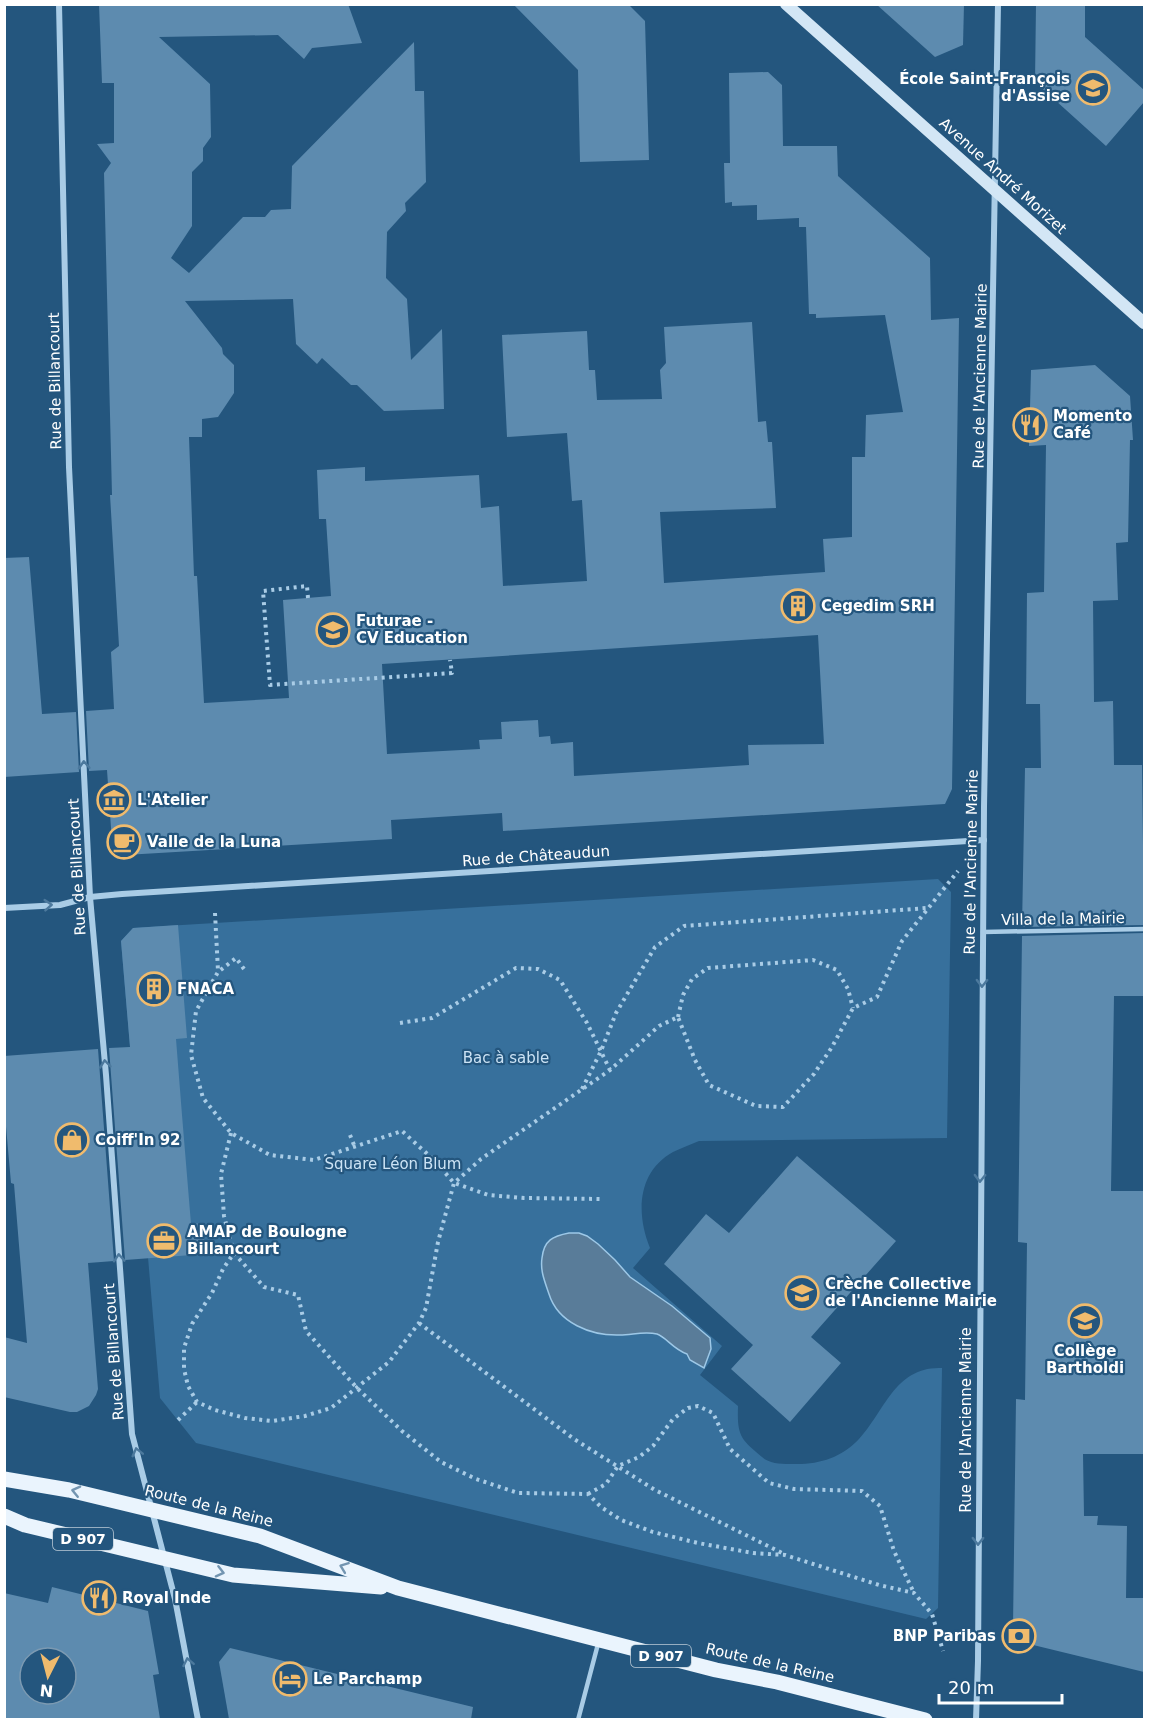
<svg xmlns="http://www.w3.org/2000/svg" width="1149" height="1724" font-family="'DejaVu Sans',sans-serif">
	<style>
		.green { fill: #37709c }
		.water { fill: #597c99; stroke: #9dc8e7; stroke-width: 1.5 }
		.building { fill: #5d8baf; fill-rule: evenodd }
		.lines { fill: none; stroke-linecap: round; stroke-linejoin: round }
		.path { stroke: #a9cce6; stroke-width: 4; stroke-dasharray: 3 4.5; stroke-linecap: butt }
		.lane { stroke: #a9cce6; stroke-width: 4.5 }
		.street { stroke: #a9cce6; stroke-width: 6 }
		.secondary { stroke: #d3e6f5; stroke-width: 12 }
		.primary { stroke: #eaf4fd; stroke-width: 15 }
		.oneway { stroke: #4c799d }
		.oneway2 { stroke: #7395b1 }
		.labels { text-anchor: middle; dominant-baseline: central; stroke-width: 4.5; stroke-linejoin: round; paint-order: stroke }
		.shield { fill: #24567e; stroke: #bdccd8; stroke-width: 1.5 }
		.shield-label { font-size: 14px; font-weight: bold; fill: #fff }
		.poi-label { font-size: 15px; font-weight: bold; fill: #fff; stroke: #24567e; text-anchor: start }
		.street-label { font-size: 15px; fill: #fff; stroke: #24567e }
		.park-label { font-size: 15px; fill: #cce3f5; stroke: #24567e }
	</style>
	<rect width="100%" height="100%" fill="#24567e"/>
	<!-- green -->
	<path class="green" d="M938 879 951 892 947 1138 699 1141C690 1145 681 1148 673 1152 637 1172 636 1214 650 1248L633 1268 722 1346 700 1375 738 1406C737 1435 740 1439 762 1457 771 1465 785 1464 797 1464 821 1464 842 1457 859 1439 885 1411 895 1366 942 1368L938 1608 926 1619 196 1443 160 1398 121 941 133 928Z"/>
	<!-- water -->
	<path class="water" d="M569 1233H579L587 1236 598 1244 615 1260 630 1277 672 1306 710 1338 711 1349 704 1368 690 1360 687 1354C673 1349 666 1337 657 1334 644 1331 632 1335 620 1335 591 1336 558 1323 549 1294 545 1282 540 1271 542 1258 544 1240 553 1236 569 1233Z"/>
	<!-- building -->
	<g class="building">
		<path d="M99 4H348L362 43 312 48 304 59 278 35 159 37 210 84 211 137 203 148V161L192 172V226L171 258 189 273 243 217H265L271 210 291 209 292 166 414 42 415 91H424L426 182 405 203 406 211 387 232 386 278 407 299 411 360 442 329 444 409 384 411 357 385H351L322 358 317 364 296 344 293 299 185 301 222 348 223 354 234 365V393L218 417 202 419V437H189L194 576H197L204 703 289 698 283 600 331 596 326 519H319L317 470 365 467V481L479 475 481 508 499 506 503 586 587 581 582 500 572 501 567 433 507 437 502 335 587 331 589 370H595L597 400 662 399 660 370 666 363 664 327 752 322 758 422 766 421 768 442H772L776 508 660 512 664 583 825 572 823 539 852 537V457H865L866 415 903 412 885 315 816 318V314H809L806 227H799V218L757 220V205L732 206V202L725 203 724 163H730L729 73 768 72 782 85 783 146H837L838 176 930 258 931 320 959 318 952 789 945 804 503 831 502 813 391 820 392 839 125 855 118 849 112 842 107 770 89 771 86 711 114 709 111 652 119 646 110 495H112L104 173 111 163 97 144 114 143V83H102ZM818 635 824 744 748 745 749 765 574 776 573 742 551 744 550 736 539 737 538 720 501 722 502 739 479 740 480 749 387 754 382 664Z"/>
		<polygon points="513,4 628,4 645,21 649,160 580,162 578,70"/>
		<polygon points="876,4 964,4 963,45 935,57"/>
		<polygon points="1036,4 1085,4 1085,37 1144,90 1144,102 1106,146 1035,82"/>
		<polygon points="1095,365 1130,396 1133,440 1130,440 1128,542 1116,543 1118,600 1093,601 1094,702 1113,701 1114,765 1142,765 1144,925 1022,927 1025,768 1041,768 1040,704 1026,704 1027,593 1044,592 1046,445 1029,446 1031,370"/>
		<polygon points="29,557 42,714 76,712 79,772 4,777 4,558"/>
		<polygon points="178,925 187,1038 176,1039 182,1115 191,1224 202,1223 205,1254 125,1260 109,1048 130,1047 121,941 133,928"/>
		<polygon points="1144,933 1144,996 1114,996 1111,1191 1144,1191 1144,1454 1083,1454 1084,1516 1098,1516 1097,1525 1127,1526 1126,1598 1144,1598 1144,1672 1025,1643 1013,1627 1016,1399 1025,1400 1027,1243 1018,1242 1022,936"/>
		<polygon points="98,1049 114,1261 88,1263 98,1389 96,1395 89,1406 77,1412 70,1412 4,1397 4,1337 27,1343 14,1184 11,1183 4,1104 4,1056"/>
		<polygon points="797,1156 896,1241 811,1337 841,1363 790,1422 731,1369 753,1345 664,1264 706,1214 729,1233"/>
		<path d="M52 1587 148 1611 159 1674 153 1675 160 1719H4V1593L48 1603ZM30 1658H66V1694H30Z"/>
		<polygon points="230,1648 473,1707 471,1719 229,1719 219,1662"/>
	</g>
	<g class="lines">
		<!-- path -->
		<g class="path">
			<polyline points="308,598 307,586 263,591 270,685 452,673 450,660"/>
			<polyline points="215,913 218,971"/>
			<polyline points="244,969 236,958 218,972 196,1011 191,1055 203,1098 231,1133 270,1155 314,1160 402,1131 434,1160 454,1183 488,1195 524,1198 600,1199"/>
			<polyline points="678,1017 683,995 692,979 708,968 813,960 837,970 848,989 853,1008"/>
			<polyline points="400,1023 432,1018 516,968 538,969 560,980 587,1023 610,1070"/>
			<polyline points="582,1089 601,1051 616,1013 655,947 684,926 927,908"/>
			<polyline points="231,1133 221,1174 224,1216 234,1253 223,1269 212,1293 192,1324 184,1348 184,1369 188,1386 197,1402 215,1410 245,1418 272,1421 305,1416 331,1408 389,1362 419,1323 426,1308 438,1242 454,1183 481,1159 610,1070 659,1026 678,1017 695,1060 709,1085 756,1106 783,1107 814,1074 832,1047 853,1008 877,997 902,941 958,871"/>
			<polyline points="350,1135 354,1145"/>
			<polyline points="234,1253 264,1287 298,1295 306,1331 357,1388 402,1431 441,1462 476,1479 518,1493 588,1494 601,1507 621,1520 653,1532 698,1543 753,1553 785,1555 879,1585 914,1593 932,1614 943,1651"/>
			<polyline points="419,1323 574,1439 655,1490 782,1553"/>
			<polyline points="178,1420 197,1402"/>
			<polyline points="588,1494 606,1484 618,1466 639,1457 653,1446 673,1419 688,1408 698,1406 713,1413 730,1449 769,1483 794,1489 862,1491 880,1506 894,1551 914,1593"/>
		</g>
		<!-- lane -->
		<g class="lane">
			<polyline points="983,932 1144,929"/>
			<polyline points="578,1720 598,1644"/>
		</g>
		<!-- street -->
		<g class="street">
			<polyline points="59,4 69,467 90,897 106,1075 132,1434 175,1599 198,1720"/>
			<polyline points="4,908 60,905 90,897 122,894 984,840"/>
			<polyline points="976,1720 978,1661 984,807 998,4"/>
		</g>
		<!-- secondary -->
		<polyline class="secondary" points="786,4 1144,323"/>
		<!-- primary -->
		<g class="primary">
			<polyline points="4,1479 69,1490 260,1536 398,1588 716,1670 777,1682 925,1720"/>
			<polyline points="4,1516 25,1525 233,1575 381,1587"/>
		</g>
	</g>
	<!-- one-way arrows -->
	<defs><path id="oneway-chevron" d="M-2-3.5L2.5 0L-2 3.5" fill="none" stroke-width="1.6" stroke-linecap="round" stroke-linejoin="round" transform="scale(1.5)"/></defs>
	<g class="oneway">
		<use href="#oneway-chevron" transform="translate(84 765) rotate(-93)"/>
		<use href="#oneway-chevron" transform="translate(48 905) rotate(-4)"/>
		<use href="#oneway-chevron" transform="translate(982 983) rotate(91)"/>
		<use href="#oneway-chevron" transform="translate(105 1064) rotate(-96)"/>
		<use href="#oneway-chevron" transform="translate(980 1178) rotate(91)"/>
		<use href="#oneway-chevron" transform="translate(119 1258) rotate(-94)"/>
		<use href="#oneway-chevron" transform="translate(137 1452) rotate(-104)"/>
		<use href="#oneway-chevron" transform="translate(978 1541) rotate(90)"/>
		<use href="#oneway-chevron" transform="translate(188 1662) rotate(-101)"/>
	</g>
	<g class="oneway2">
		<use href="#oneway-chevron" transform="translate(76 1491) rotate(-167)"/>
		<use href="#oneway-chevron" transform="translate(344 1567) rotate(-159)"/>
		<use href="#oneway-chevron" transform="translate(220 1572) rotate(14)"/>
	</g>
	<!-- icons -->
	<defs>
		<symbol id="school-ring" viewBox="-11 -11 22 22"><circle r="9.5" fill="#24567e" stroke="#f0bb6d" stroke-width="1.5"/><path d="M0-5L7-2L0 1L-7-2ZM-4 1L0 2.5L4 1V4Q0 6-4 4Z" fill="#f0bb6d"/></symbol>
		<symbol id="restaurant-ring" viewBox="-11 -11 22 22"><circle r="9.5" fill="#24567e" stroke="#f0bb6d" stroke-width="1.5"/><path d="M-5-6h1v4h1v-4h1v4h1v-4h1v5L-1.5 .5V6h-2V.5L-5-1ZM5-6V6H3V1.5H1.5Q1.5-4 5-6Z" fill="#f0bb6d"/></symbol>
		<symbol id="building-ring" viewBox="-11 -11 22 22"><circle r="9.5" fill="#24567e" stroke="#f0bb6d" stroke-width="1.5"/><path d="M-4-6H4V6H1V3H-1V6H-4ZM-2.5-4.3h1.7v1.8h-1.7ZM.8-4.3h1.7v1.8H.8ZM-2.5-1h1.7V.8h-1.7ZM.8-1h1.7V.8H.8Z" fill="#f0bb6d"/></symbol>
		<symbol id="university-ring" viewBox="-11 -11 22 22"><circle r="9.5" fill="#24567e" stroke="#f0bb6d" stroke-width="1.5"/><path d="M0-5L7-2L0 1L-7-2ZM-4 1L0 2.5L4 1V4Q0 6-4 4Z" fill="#f0bb6d"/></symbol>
		<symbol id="museum-ring" viewBox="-11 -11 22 22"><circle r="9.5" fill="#24567e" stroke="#f0bb6d" stroke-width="1.5"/><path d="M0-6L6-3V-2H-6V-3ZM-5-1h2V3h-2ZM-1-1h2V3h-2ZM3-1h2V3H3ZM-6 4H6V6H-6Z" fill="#f0bb6d"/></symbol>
		<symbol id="cafe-ring" viewBox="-11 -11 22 22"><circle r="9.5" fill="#24567e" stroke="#f0bb6d" stroke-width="1.5"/><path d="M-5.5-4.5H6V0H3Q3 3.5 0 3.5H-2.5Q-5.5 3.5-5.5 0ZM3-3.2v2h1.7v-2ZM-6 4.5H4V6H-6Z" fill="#f0bb6d"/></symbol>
		<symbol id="shop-ring" viewBox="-11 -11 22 22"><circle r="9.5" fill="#24567e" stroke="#f0bb6d" stroke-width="1.5"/><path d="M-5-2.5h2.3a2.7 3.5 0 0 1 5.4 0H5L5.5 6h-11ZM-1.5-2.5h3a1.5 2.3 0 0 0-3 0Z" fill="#f0bb6d"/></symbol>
		<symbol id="office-ring" viewBox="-11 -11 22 22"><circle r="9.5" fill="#24567e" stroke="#f0bb6d" stroke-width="1.5"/><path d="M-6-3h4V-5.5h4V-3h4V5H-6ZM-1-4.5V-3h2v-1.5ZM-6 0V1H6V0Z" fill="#f0bb6d"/></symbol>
		<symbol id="bank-ring" viewBox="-11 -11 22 22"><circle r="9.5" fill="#24567e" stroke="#f0bb6d" stroke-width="1.5"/><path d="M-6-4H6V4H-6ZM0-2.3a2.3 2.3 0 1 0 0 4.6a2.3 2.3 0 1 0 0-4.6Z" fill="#f0bb6d"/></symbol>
		<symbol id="hotel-ring" viewBox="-11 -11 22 22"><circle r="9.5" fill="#24567e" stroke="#f0bb6d" stroke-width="1.5"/><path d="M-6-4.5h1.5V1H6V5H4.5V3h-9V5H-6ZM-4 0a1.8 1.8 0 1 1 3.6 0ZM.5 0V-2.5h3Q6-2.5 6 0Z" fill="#f0bb6d"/></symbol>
	</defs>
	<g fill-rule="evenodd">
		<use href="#school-ring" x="1074" y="69" width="38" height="38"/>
		<use href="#restaurant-ring" x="1011" y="406" width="38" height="38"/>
		<use href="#building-ring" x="779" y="587" width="38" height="38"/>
		<use href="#university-ring" x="314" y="611" width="38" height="38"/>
		<use href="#museum-ring" x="95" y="781" width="38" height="38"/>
		<use href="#cafe-ring" x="105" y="823" width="38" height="38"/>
		<use href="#building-ring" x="135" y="970" width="38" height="38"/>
		<use href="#shop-ring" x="53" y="1121" width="38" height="38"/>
		<use href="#office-ring" x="145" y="1222" width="38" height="38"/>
		<use href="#school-ring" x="783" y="1274" width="38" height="38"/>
		<use href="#school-ring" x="1066" y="1302" width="38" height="38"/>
		<use href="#restaurant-ring" x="80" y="1579" width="38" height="38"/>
		<use href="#bank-ring" x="1000" y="1617" width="38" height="38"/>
		<use href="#hotel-ring" x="271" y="1660" width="38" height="38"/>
	</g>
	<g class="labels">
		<!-- shield labels -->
		<g class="shield">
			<rect x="53" y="1528" width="60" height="22" rx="4.5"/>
			<rect x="631" y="1645" width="60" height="22" rx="4.5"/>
		</g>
		<g class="shield-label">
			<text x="83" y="1539">D 907</text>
			<text x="661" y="1656">D 907</text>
		</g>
		<!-- poi labels -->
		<g class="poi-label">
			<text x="1070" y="79" text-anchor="end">École Saint-François<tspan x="1070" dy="17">d'Assise</tspan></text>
			<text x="1053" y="416">Momento<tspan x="1053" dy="17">Café</tspan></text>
			<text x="821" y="606">Cegedim SRH</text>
			<text x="356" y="621">Futurae -<tspan x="356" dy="17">CV Education</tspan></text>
			<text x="137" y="800">L'Atelier</text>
			<text x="147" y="842">Valle de la Luna</text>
			<text x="177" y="989">FNACA</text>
			<text x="95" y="1140">Coiff'In 92</text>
			<text x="187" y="1232">AMAP de Boulogne<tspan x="187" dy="17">Billancourt</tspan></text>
			<text x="825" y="1284">Crèche Collective<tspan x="825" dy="17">de l'Ancienne Mairie</tspan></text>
			<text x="1085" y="1351" text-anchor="middle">Collège<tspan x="1085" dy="17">Bartholdi</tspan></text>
			<text x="122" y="1598">Royal Inde</text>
			<text x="996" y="1636" text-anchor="end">BNP Paribas</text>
			<text x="313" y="1679">Le Parchamp</text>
		</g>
		<!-- street labels -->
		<g class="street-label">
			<text transform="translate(1003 176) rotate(42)">Avenue André Morizet</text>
			<text transform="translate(980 376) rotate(-89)">Rue de l'Ancienne Mairie</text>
			<text transform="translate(55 381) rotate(-91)">Rue de Billancourt</text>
			<text transform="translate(536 856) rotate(-4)">Rue de Châteaudun</text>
			<text transform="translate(971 862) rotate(-89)">Rue de l'Ancienne Mairie</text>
			<text transform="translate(77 867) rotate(-93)">Rue de Billancourt</text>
			<text transform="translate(1063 919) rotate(-1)">Villa de la Mairie</text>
			<text transform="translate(114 1352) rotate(-94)">Rue de Billancourt</text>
			<text transform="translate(966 1420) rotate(-90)">Rue de l'Ancienne Mairie</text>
			<text transform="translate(209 1506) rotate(14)">Route de la Reine</text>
			<text transform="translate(770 1663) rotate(13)">Route de la Reine</text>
		</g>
		<!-- park labels -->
		<g class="park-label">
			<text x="506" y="1058">Bac à sable</text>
			<text x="393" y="1164">Square Léon Blum</text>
		</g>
	</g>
	<!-- border -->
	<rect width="1149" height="1724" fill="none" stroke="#ffffff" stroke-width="12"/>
	<!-- north arrow -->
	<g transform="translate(48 1676) rotate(186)"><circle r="28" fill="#24567e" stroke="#7c9ab2" stroke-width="1.5"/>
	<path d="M0-4.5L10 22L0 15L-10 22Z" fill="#f0bb6d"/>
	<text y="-9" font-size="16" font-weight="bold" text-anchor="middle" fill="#ffffff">N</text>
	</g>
	<!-- scale -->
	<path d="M939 1694v9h123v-9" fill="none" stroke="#ffffff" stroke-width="3"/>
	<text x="948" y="1694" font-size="18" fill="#ffffff" stroke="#24567e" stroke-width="4.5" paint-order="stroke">20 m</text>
</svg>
